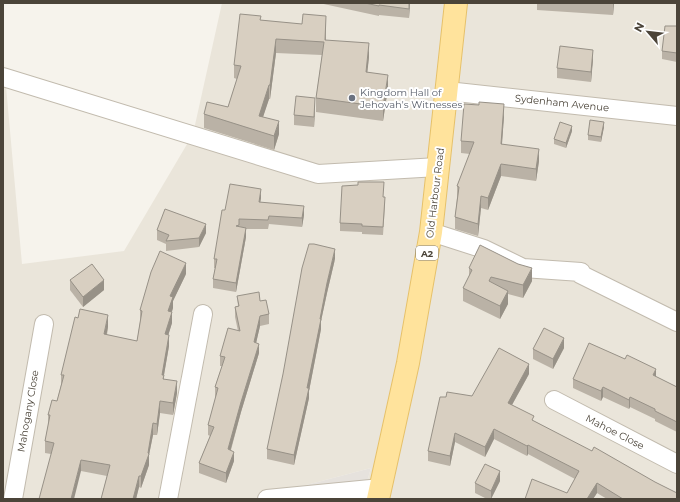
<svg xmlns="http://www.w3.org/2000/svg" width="680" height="502" font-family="Montserrat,sans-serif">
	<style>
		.residential { fill: #eae5da }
		.industrial { fill: #e6e2dd }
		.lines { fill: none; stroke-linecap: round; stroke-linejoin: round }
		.minor-casing { stroke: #c2bbae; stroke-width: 20 }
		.major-casing { stroke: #e6c16a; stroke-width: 24 }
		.minor { stroke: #fff; stroke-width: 18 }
		.major { stroke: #ffe39c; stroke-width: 22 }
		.wall { fill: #bab2a6 }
		.shaded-wall { fill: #979187 }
		.building { fill: #d8cfc1; stroke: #979187 }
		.worship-dot { fill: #6b7280; stroke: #fff; stroke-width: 1.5 }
		.labels { text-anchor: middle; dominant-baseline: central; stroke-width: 4; stroke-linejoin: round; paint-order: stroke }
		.shield { fill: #fff; stroke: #817c74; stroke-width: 1 }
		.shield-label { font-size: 9px; font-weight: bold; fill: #4b4439 }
		.worship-label { font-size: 10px; fill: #5b616d; stroke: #fff; text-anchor: start }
		.street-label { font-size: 10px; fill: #4b4439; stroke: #fff }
	</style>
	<rect width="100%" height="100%" fill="#f6f3ec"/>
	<!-- residential -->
	<polygon class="residential" points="222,3 677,3 677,499 362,499 371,468 253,499 3,499 3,53 22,264 124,251 193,134"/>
	<!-- industrial -->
	<polygon class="industrial" points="371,468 362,499 253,499"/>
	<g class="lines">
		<defs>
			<g id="minor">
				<polyline points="3,77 318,174 438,167"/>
				<polyline points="447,91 677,116"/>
				<polyline points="431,232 484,249 523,268 581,272 580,274 677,322"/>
				<polyline points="554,400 677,464"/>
				<polyline points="13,499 44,324"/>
				<polyline points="168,499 203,314"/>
				<polyline points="267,499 381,488"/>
			</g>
			<polyline id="major" points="378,499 408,363 431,232 456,3"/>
		</defs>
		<!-- minor casing -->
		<use href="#minor" class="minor-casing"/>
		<!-- major casing -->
		<use href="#major" class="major-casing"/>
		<!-- minor -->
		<use href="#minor" class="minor"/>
		<!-- major -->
		<use href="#major" class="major"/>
	</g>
	<!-- wall -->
	<g class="wall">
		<polygon points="319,3 410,3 409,18 379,15 379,16"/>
		<polygon points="537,3 614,3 613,15 537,10"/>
		<polygon points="261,20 326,29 326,40 369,57 367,72 388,88 383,121 316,112 316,98 322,55 276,53 270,99 269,99 263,117 279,134 274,150 204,128 204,114 228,107 237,79 234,78 234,65"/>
		<polygon points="677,26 677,62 662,59 662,51"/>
		<polygon points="593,59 591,82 557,78 557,68"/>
		<polygon points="315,108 314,127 294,125 294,115"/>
		<polygon points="504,116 502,144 539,161 536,181 501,176 488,210 481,208 478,236 455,229 455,217 457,198 457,186 470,154 461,153 461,141"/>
		<polygon points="604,127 601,142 588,140 588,135"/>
		<polygon points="572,131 566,148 554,144 554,139"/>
		<polygon points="384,197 385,205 383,235 362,234 362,232 340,231 340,223"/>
		<polygon points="261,198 260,202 304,215 302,227 269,224 268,229 246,229 246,237 236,292 213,288 213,279 215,268 214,268 214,259 225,210"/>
		<polygon points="157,230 206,233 199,247 166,251 166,244 157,240"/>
		<polygon points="335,259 327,293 321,321 321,329 309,391 309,398 294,465 267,459 267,449"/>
		<polygon points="469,268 532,281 523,298 508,294 508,304 500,319 463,301 463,288 469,276"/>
		<polygon points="186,274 173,301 173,308 172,312 172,323 168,335 169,346 164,375 164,379 177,393 173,415 160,413 157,435 153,435 149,455 149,465 141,488 139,487 136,499 101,499 107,476 81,471 51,454 45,453 45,441 48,426 48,415 57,401 61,385 61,375 108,327 107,335 137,341 140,322 140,310"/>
		<polygon points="70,280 104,290 83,307 70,290"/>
		<polygon points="237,296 260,301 269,314 269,324 260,326 256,343 259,353 241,412 231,450 234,461 226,483 199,473 199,463 210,436 208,435 208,425 216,397 215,397 215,387 222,366 220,366 220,356 238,331 235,317 235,307 238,306"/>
		<polygon points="564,348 553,369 533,359 533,349"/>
		<polygon points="529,374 512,405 534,421 677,499 607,499 597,493 593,499 525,499 567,493 575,479 528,454 527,456 494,439 485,457 455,442 450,466 428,461 428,451 446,397 472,396"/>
		<polygon points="656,377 677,387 677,432 655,421 655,419 630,407 629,409 603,397 601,401 573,388 573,379"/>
		<polygon points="500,481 491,499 487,499 475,493 475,483"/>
	</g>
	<!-- shaded-wall -->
	<g class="shaded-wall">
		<polygon points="409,3 410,3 409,18"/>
		<polygon points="613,3 614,3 613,15"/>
		<polygon points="326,16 326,29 325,53 325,40"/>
		<polygon points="276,39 276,53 270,99 270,85"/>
		<polygon points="369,43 369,57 366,85 366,72"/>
		<polygon points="593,50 593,59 591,82 591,72"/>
		<polygon points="388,75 388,88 383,121 383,107"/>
		<polygon points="269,85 269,99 259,129 259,116"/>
		<polygon points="315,98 315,108 314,127 314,117"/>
		<polygon points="504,104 504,116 501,156 501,144"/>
		<polygon points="279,121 279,134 274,150 274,136"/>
		<polygon points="604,122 604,127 601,142 601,137"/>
		<polygon points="572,126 572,131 566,148 566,143"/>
		<polygon points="539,149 539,161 536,181 536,169"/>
		<polygon points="501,164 501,176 488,210 488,198"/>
		<polygon points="261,189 261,198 259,210 259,202"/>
		<polygon points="481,196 481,208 478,236 478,224"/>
		<polygon points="304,206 304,215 302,227 302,218"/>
		<polygon points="206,224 206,233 199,247 199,238"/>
		<polygon points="246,228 246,237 236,292 236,283"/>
		<polygon points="335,249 335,259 327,293 321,321 321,329 309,391 309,398 294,465 294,455 327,283"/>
		<polygon points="186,263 186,274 173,301 173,308 168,322 168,311 170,296"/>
		<polygon points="532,268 532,281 523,298 523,285"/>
		<polygon points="104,280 104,290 83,307 83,297"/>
		<polygon points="508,291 508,304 500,319 500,306"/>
		<polygon points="172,312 172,323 165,346 165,334"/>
		<polygon points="108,315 108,327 104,346 104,334"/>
		<polygon points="260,316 260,326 254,352 254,342"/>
		<polygon points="169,335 169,346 162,386 162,375"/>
		<polygon points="564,338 564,348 553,369 553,359"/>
		<polygon points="259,344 259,353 241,412 228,459 228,449 241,402"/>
		<polygon points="529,364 529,374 508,412 508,403"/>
		<polygon points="656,369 656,379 653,375"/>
		<polygon points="177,381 177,393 173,415 173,403"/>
		<polygon points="603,387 603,397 601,401 601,391"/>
		<polygon points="630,397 630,407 629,409 629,400"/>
		<polygon points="160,401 160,413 157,435 157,424"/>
		<polygon points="153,423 153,435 149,455 149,465 141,488 141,476 148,453"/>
		<polygon points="494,429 494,439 485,457 485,447"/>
		<polygon points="455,433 455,442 450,466 450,456"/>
		<polygon points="528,445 528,454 527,456 527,446"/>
		<polygon points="234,452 234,461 226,483 226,473"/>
		<polygon points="81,460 81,471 74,499 71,499"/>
		<polygon points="500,471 500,481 491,499 491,491"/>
		<polygon points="139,476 139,487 136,499 133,499"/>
		<polygon points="597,483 597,493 593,499 587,499"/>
	</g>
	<!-- building -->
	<g class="building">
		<polygon points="365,3 409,3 409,9 379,5 379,6"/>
		<polygon points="240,14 261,16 260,20 302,24 303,14 326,16 325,40 369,43 366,72 388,75 383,107 316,98 324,42 276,39 270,85 269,85 259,116 279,121 274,136 204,114 207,102 228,107 241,66 234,65"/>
		<polygon points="665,26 677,26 677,53 662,51"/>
		<polygon points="560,46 593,50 591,72 557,68"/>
		<polygon points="296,96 315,98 314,117 294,115"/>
		<polygon points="479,102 504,104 501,144 539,149 536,169 501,164 488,198 481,196 478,224 455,217 459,187 457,186 474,142 461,141 464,104 479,105"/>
		<polygon points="590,120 604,122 601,137 588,135"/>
		<polygon points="560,122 572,126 566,143 554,139"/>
		<polygon points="358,182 384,182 383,197 385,197 383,227 362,226 362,224 340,223 342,186 358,185"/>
		<polygon points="230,184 261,189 259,202 304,206 302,218 269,216 268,220 239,219 239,225 236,226 246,228 236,283 213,279 217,259 214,259 222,210 225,210"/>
		<polygon points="165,209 206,224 199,238 166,241 169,235 157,230"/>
		<polygon points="309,244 314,244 335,249 327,283 320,319 321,319 307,388 309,388 294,455 267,449 283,374 302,268"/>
		<polygon points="480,245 518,264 532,268 523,285 491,277 489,281 508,291 500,306 463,288 472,270 469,268"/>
		<polygon points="160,251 186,263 170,296 173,297 168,311 172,312 165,334 169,335 162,375 164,375 163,379 177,381 173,403 160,401 157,424 153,423 148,453 149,454 141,476 139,476 133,499 101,499 110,465 81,460 71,499 39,499 54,443 45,441 50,415 48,415 52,400 57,401 64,375 61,375 75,317 78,318 80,309 108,315 104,334 137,341 142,311 140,310 151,272"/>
		<polygon points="92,264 104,280 83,297 70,280"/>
		<polygon points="259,292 260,301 266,300 269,314 260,316 254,342 259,344 241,402 228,449 234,452 226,473 199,463 214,427 208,425 218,388 215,387 225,357 220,356 228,328 240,331 235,307 239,306 237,296"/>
		<polygon points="544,328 564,338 553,359 533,349"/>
		<polygon points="589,343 625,359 627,355 656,369 653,375 677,387 677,422 655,411 655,409 630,397 629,400 603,387 601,391 573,379"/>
		<polygon points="499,348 529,364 508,403 534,416 532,420 592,451 594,447 655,482 677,493 677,499 623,499 597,483 587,499 525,499 532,479 567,493 579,471 528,445 527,446 494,429 485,447 455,433 450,456 428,451 440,397 446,397 447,392 472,396"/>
		<polygon points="485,464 500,471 491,491 475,483"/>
	</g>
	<!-- markers -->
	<circle class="worship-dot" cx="352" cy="98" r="4"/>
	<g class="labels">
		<!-- shield labels -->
		<rect class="shield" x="416" y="246" width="22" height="14" rx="3"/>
		<g class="shield-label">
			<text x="427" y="253">A2</text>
		</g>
		<!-- worship labels -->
		<g class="worship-label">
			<text x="360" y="92">Kingdom Hall of<tspan x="360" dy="12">Jehovah's Witnesses</tspan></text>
		</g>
		<!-- street labels -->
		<g class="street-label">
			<text transform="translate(562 103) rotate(6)">Sydenham Avenue</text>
			<text transform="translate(435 193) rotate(-83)">Old Harbour Road</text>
			<text transform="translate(28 411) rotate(-80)">Mahogany Close</text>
			<text transform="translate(615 432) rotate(27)">Mahoe Close</text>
		</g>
	</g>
	<!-- border -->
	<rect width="680" height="502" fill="none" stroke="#4b4439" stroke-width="8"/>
	<!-- north arrow -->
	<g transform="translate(648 32) rotate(298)" stroke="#ffffff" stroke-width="3" paint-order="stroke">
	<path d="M0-3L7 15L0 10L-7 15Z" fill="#4b4439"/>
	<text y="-6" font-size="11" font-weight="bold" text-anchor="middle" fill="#4b4439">N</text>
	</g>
</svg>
